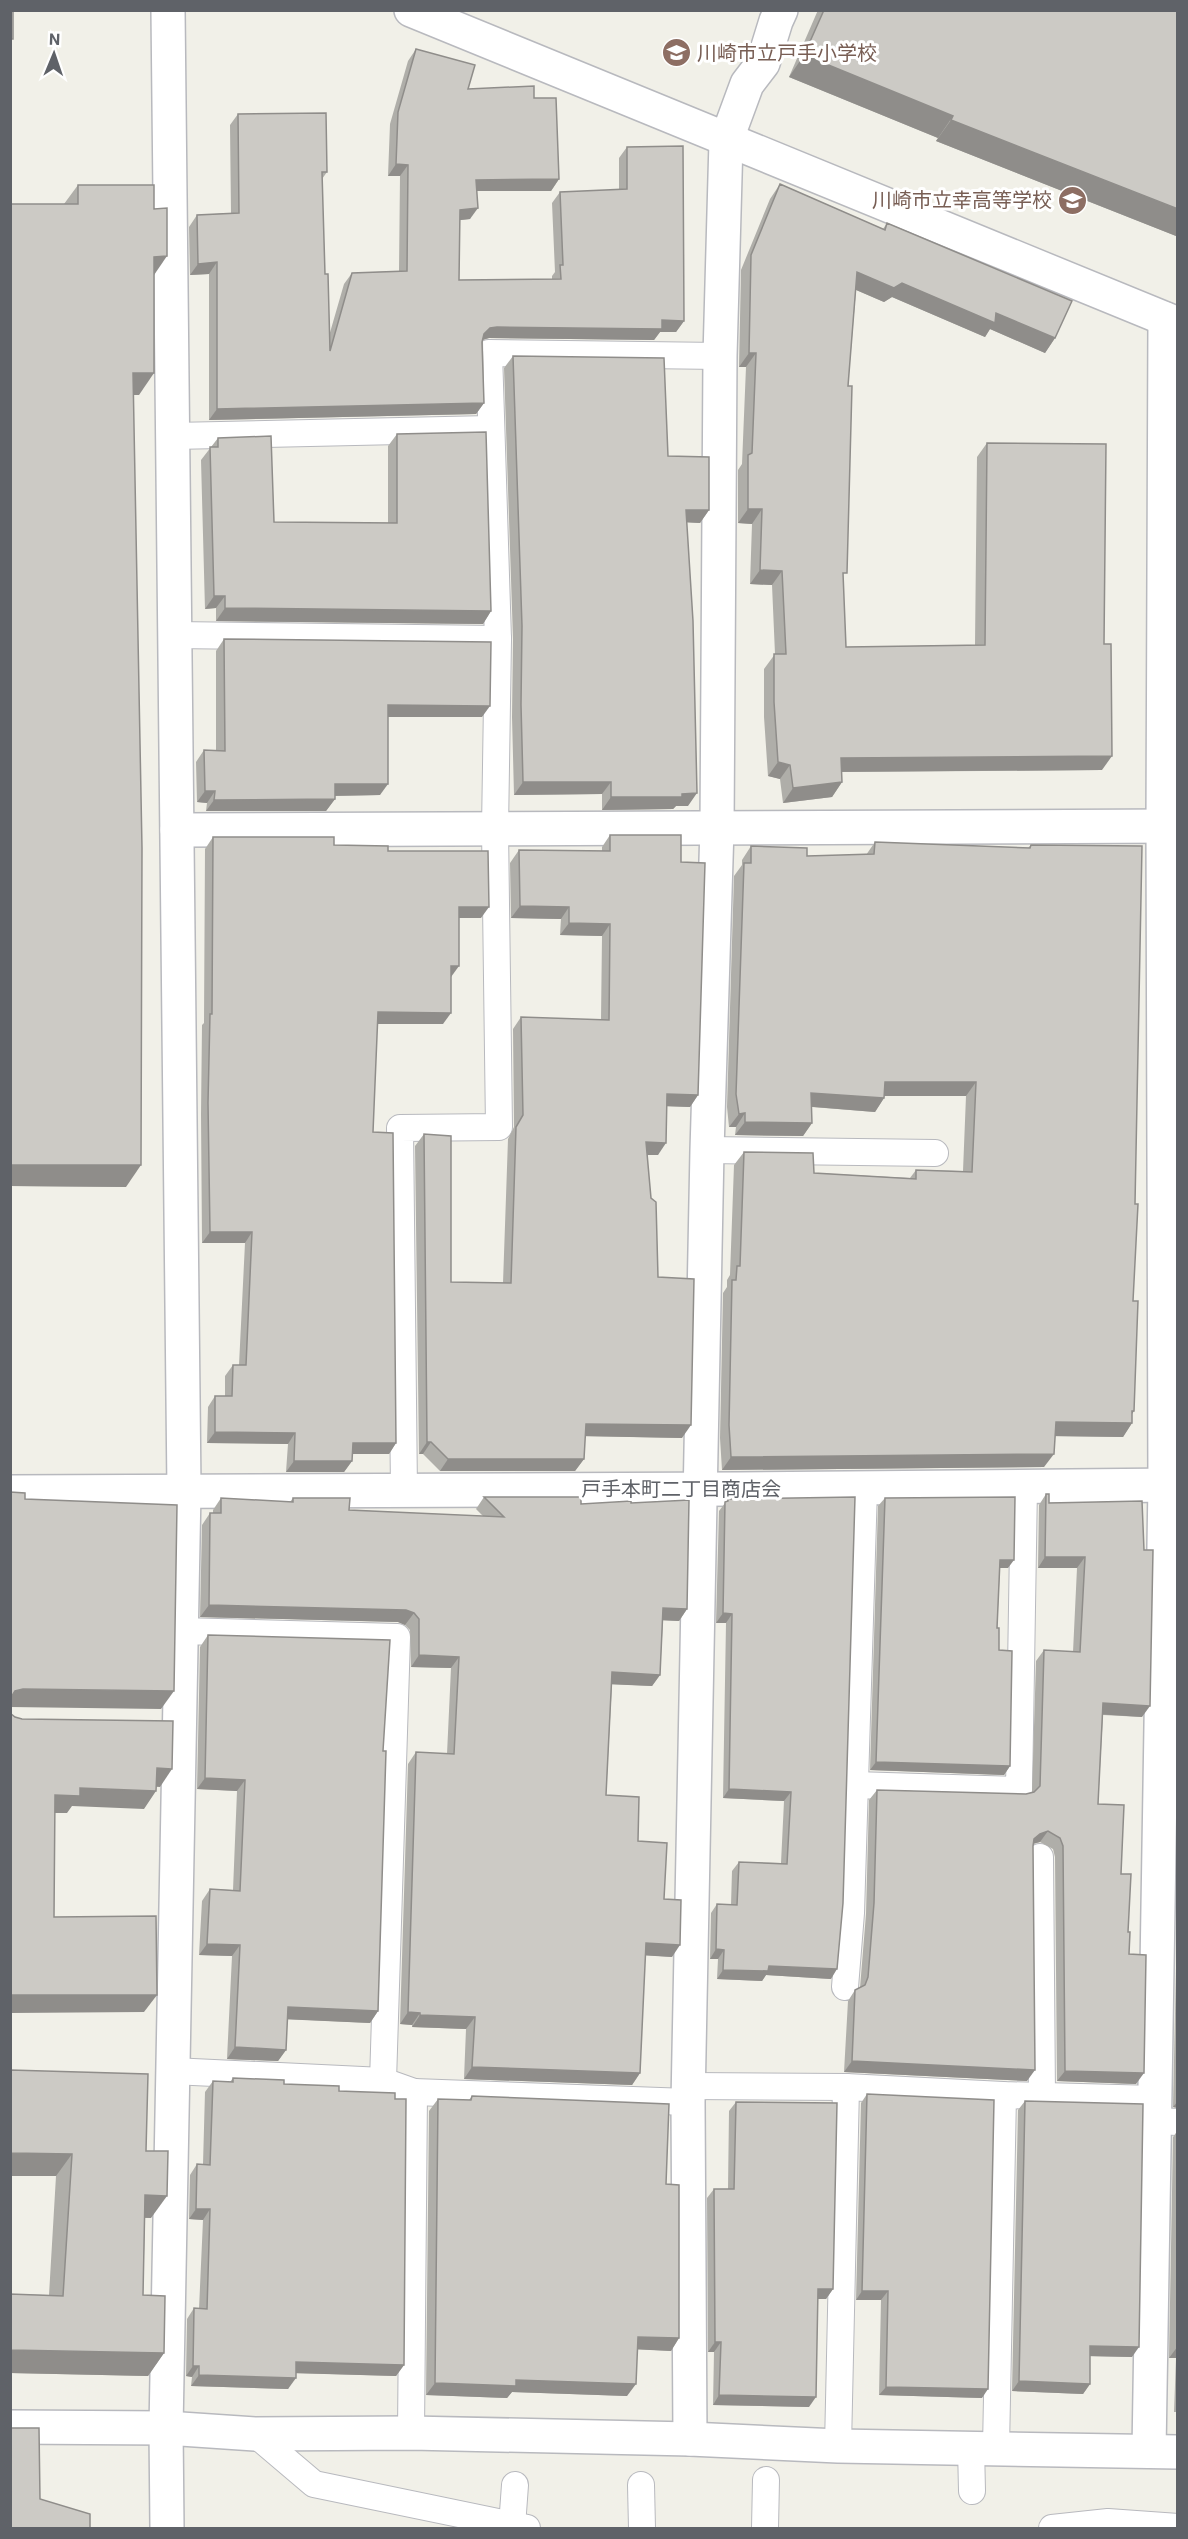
<svg xmlns="http://www.w3.org/2000/svg" width="1188" height="2539" font-family="Roboto,'Noto Sans JP',sans-serif">
	<style>
		.lines { fill: none; stroke-linecap: round; stroke-linejoin: round }
		.service-casing { stroke: #b8b9be; stroke-width: 28 }
		.pedestrian-casing { stroke: #b8b9be; stroke-width: 36 }
		.minor-casing { stroke: #b8b9be; stroke-width: 36 }
		.tertiary-casing { stroke: #b8b9be; stroke-width: 36 }
		.service { stroke: #fff; stroke-width: 26 }
		.pedestrian { stroke: #fff; stroke-width: 33 }
		.minor { stroke: #fff; stroke-width: 33 }
		.tertiary { stroke: #fff; stroke-width: 33 }
		.wall { fill: #afaea9 }
		.shaded-wall { fill: #8f8d8a }
		.building { fill: #cccac5; stroke: #8f8d8a; stroke-width: 1.5 }
		.labels { text-anchor: middle; dominant-baseline: central; stroke-width: 6; stroke-linejoin: round; paint-order: stroke }
		.education-label { font-size: 20px; fill: #785e54; stroke: #fff; text-anchor: start }
		.street-label { font-size: 20px; fill: #5f6268; stroke: #fff }
	</style>
	<rect width="100%" height="100%" fill="#f1f0e8"/>
	<g class="lines">
		<defs>
			<g id="service">
				<polyline points="173,436 490,429"/>
				<polyline points="173,635 498,639"/>
				<polyline points="707,1150 935,1153"/>
				<polyline points="404,1491 400,1128 499,1127 495,829 498,639 489,353 720,356"/>
				<polyline points="180,1631 397,1637 383,2081 414,2092 411,2433"/>
				<polyline points="854,1785 1019,1790 1024,1486"/>
				<polyline points="1040,1857 1042,2096"/>
				<polyline points="845,1987 851,1913 864,1488"/>
				<polyline points="172,2071 383,2081"/>
				<polyline points="689,2086 846,2087 1003,2095 1155,2099"/>
				<polyline points="414,2092 688,2102"/>
				<polyline points="1154,2121 1178,2122"/>
				<polyline points="255,2434 314,2484 527,2528"/>
				<polyline points="838,2446 846,2087"/>
				<polyline points="971,2447 972,2491"/>
				<polyline points="996,2448 1003,2095"/>
				<polyline points="641,2485 642,2528"/>
				<polyline points="512,2526 515,2485"/>
				<polyline points="765,2528 766,2480"/>
				<polyline points="1052,2528 1108,2522 1178,2527"/>
			</g>
			<polyline id="pedestrian" points="726,141 747,84 763,63 776,21 781,10"/>
			<g id="minor">
				<polyline points="177,830 1178,826"/>
				<polyline points="10,1492 738,1489 1178,1485"/>
				<polyline points="166,2428 255,2434 411,2433 690,2439 838,2446 1178,2452"/>
				<polyline points="690,2439 688,2102 707,1150 717,828 720,356 726,141"/>
				<polyline points="1149,2451 1165,1485 1163,826 1165,319"/>
			</g>
			<g id="tertiary">
				<polyline points="411,10 1178,324"/>
				<polyline points="10,2427 166,2428"/>
				<polyline points="167,2528 166,2428 184,1490 168,10"/>
			</g>
		</defs>
		<!-- service casing -->
		<use href="#service" class="service-casing"/>
		<!-- pedestrian casing -->
		<use href="#pedestrian" class="pedestrian-casing"/>
		<!-- minor casing -->
		<use href="#minor" class="minor-casing"/>
		<!-- tertiary casing -->
		<use href="#tertiary" class="tertiary-casing"/>
		<!-- service -->
		<use href="#service" class="service"/>
		<!-- pedestrian -->
		<use href="#pedestrian" class="pedestrian"/>
		<!-- minor -->
		<use href="#minor" class="minor"/>
		<!-- tertiary -->
		<use href="#tertiary" class="tertiary"/>
	</g>
	<!-- wall -->
	<g class="wall">
		<polygon points="818,10 1178,10 1178,234 1176,236 936,141 938,138 789,77"/>
		<polygon points="416,49 468,89 534,98 559,179 551,191 477,191 470,219 460,220 459,280 552,279 552,276 555,272 552,203 560,192 619,190 619,158 627,147 684,321 676,332 660,332 654,340 489,338 483,340 484,403 476,414 209,420 209,274 190,275 189,227 197,215 231,213 230,125 238,114 327,172 322,179 325,274 329,336 344,284 352,273 399,271 400,176 388,176 390,124 408,61"/>
		<polygon points="780,184 883,229 887,223 1055,338 1045,353 990,329 985,337 892,297 884,302 856,290 848,386 843,578 846,647 975,645 977,457 987,443 1102,770 842,772 842,782 832,797 783,803 780,779 768,776 764,717 764,669 775,654 772,585 750,584 752,524 738,523 738,470 742,464 746,367 739,367 741,270 770,199"/>
		<polygon points="78,185 154,275 139,395 133,395 126,1187 10,1186 10,204 64,204"/>
		<polygon points="513,356 668,456 709,510 700,523 687,522 688,806 676,806 673,809 602,810 602,794 514,795 512,717 513,639 504,368"/>
		<polygon points="397,434 491,611 483,624 216,621 216,608 205,609 201,460 218,438 274,522 388,523 388,446"/>
		<polygon points="224,639 482,717 388,717 380,795 335,796 335,799 326,811 206,811 207,803 197,802 196,762 204,750 216,751 216,651"/>
		<polygon points="610,835 681,862 698,1095 690,1107 667,1106 658,1155 647,1155 658,1277 682,1438 585,1436 584,1459 575,1471 440,1471 423,1454 419,1454 415,1146 424,1134 451,1282 503,1283 508,1139 514,1127 513,1029 521,1017 601,1020 602,936 560,935 561,919 511,918 510,863 519,850 602,851 602,847"/>
		<polygon points="213,837 334,845 388,851 481,918 459,918 451,977 443,1024 377,1024 373,1132 396,1443 389,1454 352,1454 352,1461 344,1472 286,1472 288,1444 207,1443 208,1407 215,1396 225,1396 225,1376 233,1365 239,1365 245,1243 202,1243 201,1114 202,1025 204,1023 205,849"/>
		<polygon points="875,842 1028,848 1031,845 1133,1301 1132,1423 1123,1437 1055,1436 1044,1467 722,1470 720,1438 723,1293 727,1287 727,1280 730,1275 734,1165 744,1152 814,1173 910,1178 916,1170 963,1171 966,1096 884,1096 884,1098 875,1112 812,1107 812,1123 803,1136 735,1135 736,1127 729,1127 727,1107 734,876 742,865 742,860 751,846 807,856 866,855"/>
		<polygon points="1046,1494 1049,1503 1142,1501 1142,1717 1103,1715 1098,1804 1121,1874 1128,1932 1136,2084 1057,2081 1055,1857 1053,1849 1040,1842 1033,1844 1033,1846 1027,2081 844,2072 848,2001 855,1990 860,1988 866,1914 869,1800 877,1790 1026,1794 1032,1792 1036,1661 1044,1650 1073,1652 1077,1568 1038,1568 1039,1505"/>
		<polygon points="484,1497 581,1504 631,1503 687,1609 679,1621 663,1620 660,1675 652,1686 612,1684 606,1795 638,1841 664,1899 672,1957 645,1955 640,2073 632,2085 464,2079 466,2029 412,2027 412,2025 400,2024 408,1764 416,1752 447,1754 451,1668 411,1667 410,1630 405,1625 398,1622 200,1617 202,1525 210,1513 213,1513 213,1510 221,1498 290,1502 293,1498 349,1510 483,1516 476,1509"/>
		<polygon points="885,1498 1008,1568 1000,1568 997,1628 1010,1766 1004,1775 870,1770 878,1506"/>
		<polygon points="728,1499 831,1979 766,1975 762,1981 717,1979 718,1959 710,1959 711,1913 717,1904 731,1905 732,1871 739,1862 781,1863 784,1801 723,1798 726,1623 716,1623 719,1511"/>
		<polygon points="208,1635 383,1751 378,2011 370,2023 287,2019 286,2050 278,2061 227,2059 232,1956 199,1955 202,1901 210,1889 233,1890 237,1791 197,1789 200,1647"/>
		<polygon points="1178,1965 1178,2108 1173,2107 1176,1968"/>
		<polygon points="10,2070 146,2151 151,2218 145,2218 143,2295 164,2353 148,2376 10,2373 10,2294 49,2295 56,2176"/>
		<polygon points="233,2078 339,2091 404,2365 396,2376 296,2373 288,2389 191,2386 192,2377 186,2376 187,2319 194,2308 199,2309 203,2220 189,2219 190,2175 197,2164 203,2164 205,2092 213,2081 230,2082"/>
		<polygon points="867,2094 982,2398 879,2395 881,2300 856,2300 861,2103"/>
		<polygon points="472,2096 666,2184 679,2338 671,2351 637,2349 627,2396 512,2392 507,2398 426,2395 429,2111 438,2099 469,2100"/>
		<polygon points="1025,2101 1132,2357 1090,2356 1090,2384 1083,2394 1012,2391 1018,2110"/>
		<polygon points="736,2102 833,2289 826,2299 818,2299 809,2407 713,2405 714,2352 708,2352 707,2198 714,2189 728,2189 729,2111"/>
		<polygon points="1178,2130 1178,2412 1174,2412 1176,2358 1169,2358 1173,2137"/>
	</g>
	<!-- shaded-wall -->
	<g class="shaded-wall">
		<polygon points="804,55 953,116 938,138 789,77"/>
		<polygon points="951,120 1178,209 1178,234 1176,236 936,141"/>
		<polygon points="396,164 408,165 400,176 388,176"/>
		<polygon points="559,179 551,191 468,191 476,180"/>
		<polygon points="478,208 470,219 452,221 460,210"/>
		<polygon points="167,256 152,278 154,257"/>
		<polygon points="217,262 209,274 190,275 198,264"/>
		<polygon points="857,272 902,283 996,313 1055,338 1045,353 990,329 985,337 892,297 884,302 847,286"/>
		<polygon points="662,320 684,321 676,332 660,332 654,340 489,338 482,340 484,334 490,328 497,327"/>
		<polygon points="749,353 756,353 746,367 739,367"/>
		<polygon points="133,373 154,373 139,395 118,395"/>
		<polygon points="484,403 476,414 209,420 217,409"/>
		<polygon points="748,509 762,509 752,524 738,523"/>
		<polygon points="686,510 709,510 700,523 677,522"/>
		<polygon points="760,570 782,571 772,585 750,584"/>
		<polygon points="214,596 225,596 216,608 205,609"/>
		<polygon points="225,608 491,611 483,624 216,621"/>
		<polygon points="388,705 490,706 482,717 380,717"/>
		<polygon points="1112,756 1102,770 831,772 841,758"/>
		<polygon points="778,762 790,765 780,779 768,776"/>
		<polygon points="523,782 611,782 602,794 514,795"/>
		<polygon points="842,782 832,797 783,803 793,788"/>
		<polygon points="335,784 388,784 380,795 327,796"/>
		<polygon points="205,791 215,791 207,803 197,802"/>
		<polygon points="697,793 688,806 676,806 673,809 602,810 611,797"/>
		<polygon points="335,799 326,811 206,811 214,800"/>
		<polygon points="520,906 569,907 561,919 511,918"/>
		<polygon points="459,907 489,907 481,918 451,918"/>
		<polygon points="569,923 610,924 602,936 560,935"/>
		<polygon points="451,966 459,966 451,977 443,977"/>
		<polygon points="378,1012 451,1013 443,1024 370,1024"/>
		<polygon points="885,1082 976,1082 966,1096 876,1096"/>
		<polygon points="811,1093 884,1098 875,1112 802,1106"/>
		<polygon points="667,1094 698,1095 690,1107 659,1106"/>
		<polygon points="745,1113 736,1127 729,1127 739,1114"/>
		<polygon points="745,1122 812,1123 803,1136 735,1135"/>
		<polygon points="646,1142 666,1143 658,1155 638,1155"/>
		<polygon points="10,1165 141,1165 126,1187 10,1186"/>
		<polygon points="210,1232 252,1232 245,1243 202,1243"/>
		<polygon points="1134,1411 1126,1423 1132,1423 1123,1437 1046,1436 1056,1422"/>
		<polygon points="586,1424 691,1425 682,1438 577,1436"/>
		<polygon points="215,1432 295,1433 288,1444 207,1443"/>
		<polygon points="427,1442 431,1442 423,1454 419,1454"/>
		<polygon points="353,1443 396,1443 389,1454 345,1454"/>
		<polygon points="1054,1454 1044,1467 722,1470 731,1457"/>
		<polygon points="448,1459 584,1459 575,1471 440,1471"/>
		<polygon points="294,1461 352,1461 344,1472 286,1472"/>
		<polygon points="1045,1557 1085,1557 1077,1568 1038,1568"/>
		<polygon points="1000,1560 1014,1560 1008,1568 994,1568"/>
		<polygon points="209,1605 406,1610 414,1613 405,1625 398,1622 200,1617"/>
		<polygon points="663,1608 687,1609 679,1621 655,1620"/>
		<polygon points="723,1613 732,1614 726,1623 716,1623"/>
		<polygon points="419,1655 459,1657 451,1668 411,1667"/>
		<polygon points="612,1672 660,1675 652,1686 604,1684"/>
		<polygon points="23,1689 174,1691 161,1709 10,1707 10,1697 15,1691"/>
		<polygon points="1103,1703 1150,1706 1142,1717 1096,1714"/>
		<polygon points="876,1762 1010,1766 1004,1775 870,1770"/>
		<polygon points="157,1768 172,1769 160,1787 145,1786"/>
		<polygon points="205,1778 245,1780 237,1791 197,1789"/>
		<polygon points="80,1788 156,1791 144,1809 72,1806 67,1813 42,1813 55,1795"/>
		<polygon points="729,1789 791,1792 784,1801 723,1798"/>
		<polygon points="1048,1831 1040,1842 1032,1844 1034,1839 1040,1834"/>
		<polygon points="646,1943 680,1945 672,1957 638,1955"/>
		<polygon points="207,1944 240,1945 232,1956 199,1955"/>
		<polygon points="716,1949 724,1950 718,1959 710,1959"/>
		<polygon points="769,1966 837,1969 831,1979 766,1975 762,1981 717,1979 723,1970"/>
		<polygon points="10,1995 157,1995 144,2012 10,2013"/>
		<polygon points="288,2007 378,2011 370,2023 280,2019"/>
		<polygon points="408,2012 420,2013 412,2025 400,2024"/>
		<polygon points="420,2015 475,2017 466,2029 412,2027"/>
		<polygon points="235,2047 286,2050 278,2061 227,2059"/>
		<polygon points="852,2061 1035,2070 1027,2081 844,2072"/>
		<polygon points="472,2067 640,2073 632,2085 464,2079"/>
		<polygon points="1065,2071 1144,2073 1136,2084 1057,2081"/>
		<polygon points="1178,2101 1178,2108 1173,2107"/>
		<polygon points="10,2153 72,2154 56,2176 10,2176"/>
		<polygon points="145,2195 167,2196 151,2218 130,2217"/>
		<polygon points="196,2209 210,2209 203,2220 189,2219"/>
		<polygon points="818,2289 833,2289 826,2299 811,2299"/>
		<polygon points="862,2291 888,2291 881,2300 856,2300"/>
		<polygon points="638,2337 679,2338 671,2351 629,2349"/>
		<polygon points="715,2342 721,2342 714,2352 708,2352"/>
		<polygon points="1090,2346 1139,2347 1132,2357 1084,2356"/>
		<polygon points="1178,2346 1178,2356 1176,2358 1169,2358"/>
		<polygon points="10,2350 164,2353 148,2376 10,2373"/>
		<polygon points="296,2362 404,2365 396,2376 289,2373"/>
		<polygon points="193,2366 199,2366 192,2377 186,2376"/>
		<polygon points="199,2375 296,2378 288,2389 191,2386"/>
		<polygon points="516,2380 636,2384 627,2396 512,2392 507,2398 426,2395 435,2383"/>
		<polygon points="1019,2381 1090,2384 1083,2394 1012,2391"/>
		<polygon points="886,2387 988,2389 982,2398 879,2395"/>
		<polygon points="719,2395 816,2397 809,2407 713,2405"/>
	</g>
	<!-- building -->
	<g class="building">
		<rect x="10" y="10" width="3" height="29"/>
		<polygon points="824,10 1178,10 1178,209 951,120 953,116 804,55"/>
		<polygon points="416,49 475,65 468,89 534,86 534,98 556,98 559,179 476,180 478,208 460,210 459,280 561,279 560,265 563,265 560,192 627,189 627,147 683,146 684,321 662,320 662,329 497,327 490,328 484,334 482,342 484,403 217,409 217,262 198,264 197,215 239,213 238,114 326,113 327,172 322,172 325,274 328,274 330,351 352,273 407,271 408,165 396,164 398,112"/>
		<polygon points="780,184 885,230 887,223 1072,301 1055,338 996,313 995,323 902,283 894,288 857,272 848,386 852,386 847,573 843,573 846,647 985,645 987,443 1106,444 1104,644 1111,644 1112,756 841,758 842,782 793,788 790,765 778,762 774,702 774,654 786,654 782,571 760,570 762,509 748,509 748,455 752,453 756,353 749,353 751,255"/>
		<polygon points="78,185 154,185 154,209 167,208 167,256 154,257 154,373 133,373 142,848 141,1165 10,1165 10,204 78,204"/>
		<polygon points="513,356 664,358 668,456 709,457 709,510 686,510 693,621 697,793 682,794 682,797 611,797 611,782 523,782 521,705 522,626"/>
		<polygon points="486,432 491,611 225,608 225,596 214,596 210,447 218,447 218,438 271,436 274,522 397,523 397,434"/>
		<polygon points="224,639 491,642 490,706 388,705 388,784 335,784 335,799 214,800 215,791 205,791 204,750 225,751"/>
		<polygon points="610,835 681,835 681,862 705,863 698,1095 667,1094 666,1143 646,1142 651,1198 656,1202 658,1277 694,1279 691,1425 586,1424 584,1459 448,1459 431,1442 427,1442 424,1134 451,1136 451,1282 511,1283 516,1127 523,1115 521,1017 609,1020 610,924 569,923 569,907 520,906 519,850 610,851"/>
		<polygon points="213,837 334,837 334,845 388,846 388,851 488,851 489,907 459,907 459,966 451,966 451,1013 378,1012 373,1132 393,1133 396,1443 353,1443 352,1461 294,1461 295,1433 215,1432 215,1396 232,1396 233,1365 246,1365 252,1232 210,1232 208,1103 210,1014 212,1014"/>
		<polygon points="875,842 1030,848 1031,845 1142,846 1135,1204 1138,1204 1133,1301 1138,1301 1134,1411 1132,1411 1132,1423 1056,1422 1054,1454 731,1457 729,1425 732,1280 736,1280 737,1266 740,1266 744,1152 813,1153 814,1173 916,1179 916,1170 972,1172 976,1082 885,1082 884,1098 811,1093 812,1123 745,1122 745,1113 739,1114 736,1094 744,863 751,863 751,846 807,848 807,856 874,854"/>
		<polygon points="10,1492 25,1493 25,1499 177,1505 174,1691 23,1689 15,1691 10,1699"/>
		<polygon points="1046,1494 1049,1494 1049,1503 1142,1501 1144,1550 1153,1550 1150,1706 1103,1703 1098,1804 1124,1805 1121,1874 1131,1874 1128,1932 1130,1932 1129,1954 1146,1955 1144,2073 1065,2071 1063,1846 1060,1838 1048,1831 1040,1834 1034,1839 1033,1846 1035,2070 852,2061 855,1990 865,1985 868,1977 874,1903 877,1790 1026,1794 1034,1792 1040,1786 1044,1650 1080,1652 1085,1557 1045,1557"/>
		<polygon points="484,1497 581,1497 581,1504 631,1501 631,1503 689,1500 687,1609 663,1608 660,1675 612,1672 606,1795 639,1797 638,1841 667,1843 664,1899 681,1900 680,1945 646,1943 640,2073 472,2067 475,2017 420,2015 420,2013 408,2012 416,1752 454,1754 459,1657 419,1655 419,1619 414,1613 406,1610 209,1605 210,1513 221,1513 221,1498 293,1502 293,1498 350,1498 349,1510 504,1517"/>
		<polygon points="855,1497 843,1903 837,1969 769,1966 768,1971 723,1970 724,1950 716,1949 717,1904 737,1905 739,1862 787,1864 791,1792 729,1789 732,1614 723,1613 725,1502 728,1501 728,1499"/>
		<polygon points="1015,1497 1014,1560 1000,1560 997,1628 999,1628 999,1650 1012,1651 1010,1766 876,1762 885,1498"/>
		<polygon points="208,1635 390,1640 383,1751 386,1751 378,2011 288,2007 286,2050 235,2047 240,1945 207,1944 210,1889 240,1891 245,1780 205,1778"/>
		<polygon points="10,1713 15,1717 22,1719 173,1721 172,1769 157,1768 156,1791 80,1788 80,1796 55,1795 54,1917 156,1916 157,1995 10,1995"/>
		<polygon points="10,2070 148,2074 146,2151 168,2151 167,2196 145,2195 143,2295 165,2296 164,2353 10,2350 10,2294 63,2296 72,2154 10,2153"/>
		<polygon points="233,2078 284,2080 284,2084 339,2086 339,2091 395,2093 395,2099 406,2099 404,2365 296,2362 296,2378 199,2375 199,2366 193,2366 194,2308 207,2309 210,2209 196,2209 197,2164 210,2165 213,2081 233,2082"/>
		<polygon points="867,2094 994,2100 988,2389 886,2387 888,2291 862,2291"/>
		<polygon points="472,2096 669,2104 666,2184 679,2185 679,2338 638,2337 636,2384 516,2380 516,2386 435,2383 438,2099 471,2100"/>
		<polygon points="1025,2101 1143,2104 1139,2347 1090,2346 1090,2384 1019,2381"/>
		<polygon points="736,2102 837,2103 833,2289 818,2289 816,2397 719,2395 721,2342 715,2342 714,2189 734,2189"/>
		<polygon points="10,2428 39,2428 40,2499 90,2514 90,2529 10,2529"/>
	</g>
	<!-- icons -->
	<defs>
		<symbol id="school-disc" viewBox="-11 -11 22 22"><circle r="9.5" fill="#8d6e63" stroke="#fff"/><path d="M0-5L7-2L0 1L-7-2ZM-4 1L0 2.5L4 1V4Q0 6-4 4Z" fill="#fff"/></symbol>
	</defs>
	<g fill-rule="evenodd">
		<use href="#school-disc" x="660" y="36" width="33" height="33"/>
		<use href="#school-disc" x="1056" y="184" width="33" height="33"/>
	</g>
	<g class="labels">
		<!-- education labels -->
		<g class="education-label">
			<text x="697" y="53">川崎市立戸手小学校</text>
			<text x="1052" y="200" text-anchor="end">川崎市立幸高等学校</text>
		</g>
		<!-- street labels -->
		<g class="street-label">
			<text x="681" y="1489">戸手本町二丁目商店会</text>
		</g>
	</g>
	<!-- border -->
	<rect width="1188" height="2539" fill="none" stroke="#5f6268" stroke-width="24"/>
	<!-- north arrow -->
	<g transform="translate(54 54) rotate(2)" stroke="#ffffff" stroke-width="4.5" paint-order="stroke">
	<path d="M0-4.5L10 22L0 15L-10 22Z" fill="#5f6268"/>
	<text y="-9" font-size="16" font-weight="bold" text-anchor="middle" fill="#5f6268">N</text>
	</g>
</svg>
